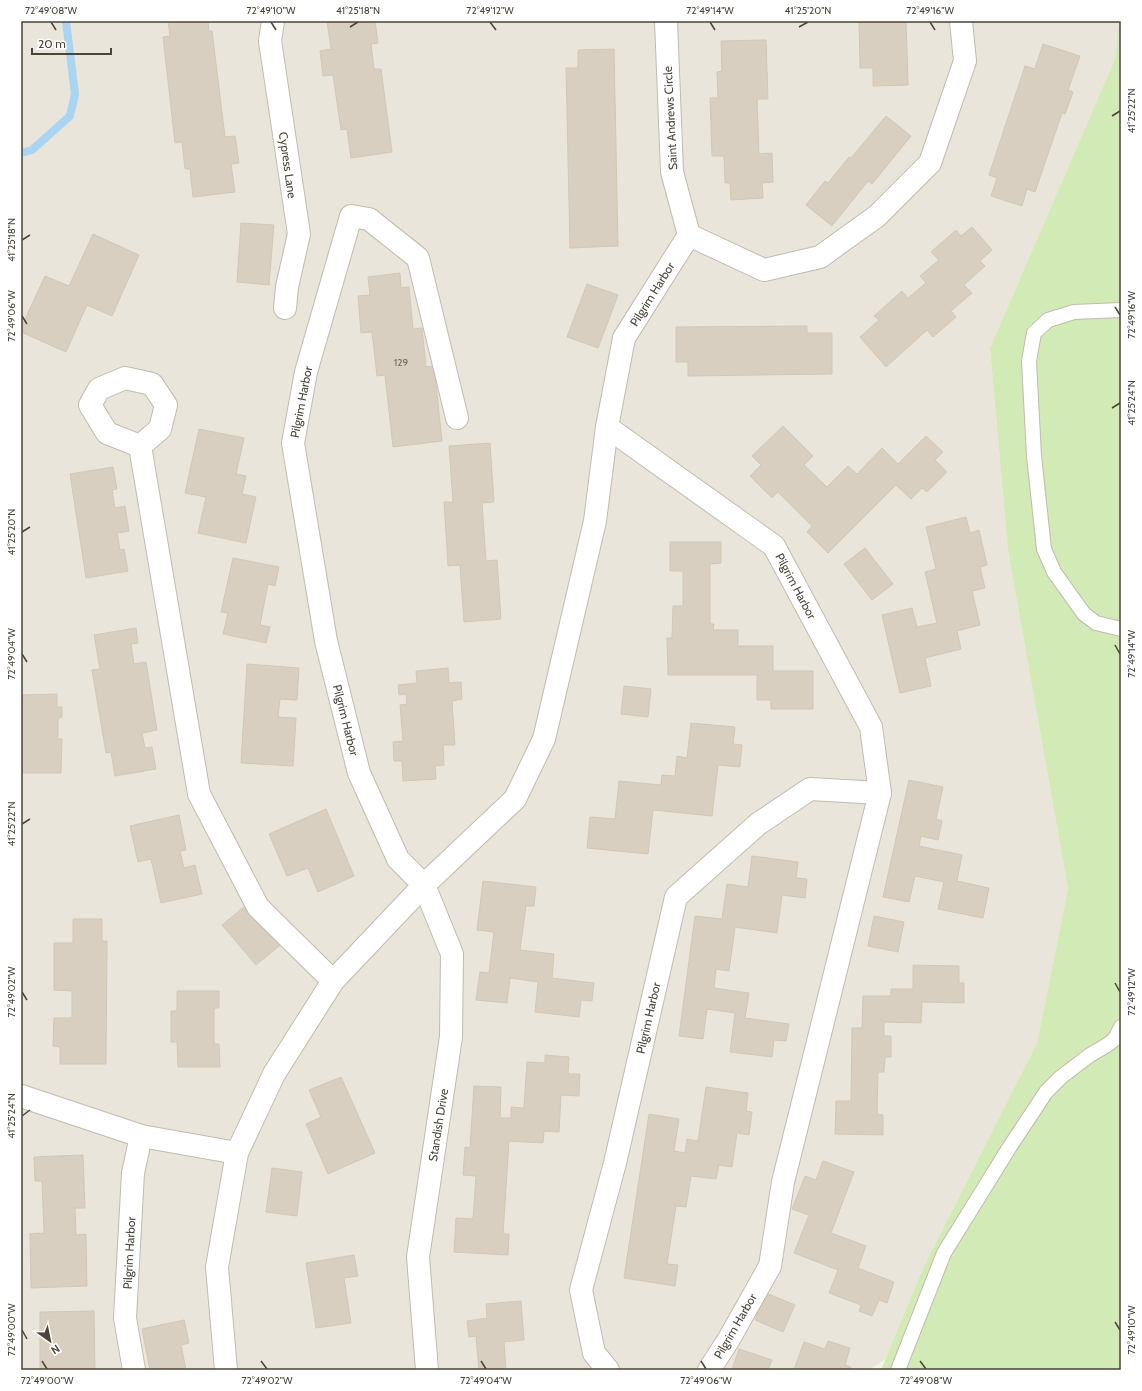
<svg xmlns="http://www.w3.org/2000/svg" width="1142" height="1391" font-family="Cabin,sans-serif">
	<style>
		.residential { fill: #eae5da }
		.green { fill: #d2eab5 }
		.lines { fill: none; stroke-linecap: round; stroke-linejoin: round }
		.stream { stroke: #a9d4f2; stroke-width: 8 }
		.building { fill: #d8cfc1; stroke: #d3c7b4 }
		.service-casing { stroke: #c2bbae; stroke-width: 16 }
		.minor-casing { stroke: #c2bbae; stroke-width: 24 }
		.service { stroke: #fff; stroke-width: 14 }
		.minor { stroke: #fff; stroke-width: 22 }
		.ticks { fill: none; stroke: #4b4439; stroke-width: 1.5 }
		.labels { text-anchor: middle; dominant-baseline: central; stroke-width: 3; stroke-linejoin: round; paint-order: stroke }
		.number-label { font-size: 10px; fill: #6e675b }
		.street-label { font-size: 12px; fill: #4b4439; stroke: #fff }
		.neatline { fill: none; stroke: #4b4439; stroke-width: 1.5 }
		.ticks-label { font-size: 10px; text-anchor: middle; fill: #4b4439 }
	</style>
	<rect width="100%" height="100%" fill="#f6f3ec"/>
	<!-- residential -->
	<polygon class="residential" points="21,21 1119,21 1115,59 990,348 1008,551 1068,889 1037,1043 924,1266 886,1359 868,1370 21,1370"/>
	<!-- green -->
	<polygon class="green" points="1119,21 1121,21 1121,1370 881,1370 924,1266 1037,1043 1068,889 1008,551 990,348 1115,59"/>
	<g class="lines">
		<!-- stream -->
		<polyline class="stream" points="21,153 32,150 70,116 75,94 66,21"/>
	</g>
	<!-- building -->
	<g class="building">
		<polygon points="168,21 208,21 209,31 212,31 225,137 235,136 239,163 231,164 235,192 193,197 190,169 185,169 182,142 175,143 163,37 170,36"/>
		<polygon points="327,21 375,21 378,43 371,44 374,69 381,69 392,152 351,158 347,129 341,130 333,75 323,76 320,51 331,49"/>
		<polygon points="859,21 906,21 908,85 873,86 873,68 860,68"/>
		<polygon points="766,40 768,99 757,99 759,154 772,153 773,182 762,183 763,198 731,200 730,183 725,183 724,156 712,156 710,98 718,98 717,72 722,71 721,41"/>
		<polygon points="1043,44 1080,56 1068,90 1073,92 1065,114 1062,113 1035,192 1027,189 1022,206 991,196 997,178 989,175 1025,66 1035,69"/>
		<polygon points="614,49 618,246 570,248 566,68 578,68 578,50"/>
		<polygon points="886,116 911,136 872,184 868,181 832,226 806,205 825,181 828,183 849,157 851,158"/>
		<polygon points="241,223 274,225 269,285 237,282"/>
		<polygon points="972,227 992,250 980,261 985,266 964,285 972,293 951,311 956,317 933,337 927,330 886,367 860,337 879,320 874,316 902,291 908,298 926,283 920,276 939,260 931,252 956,230 961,236"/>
		<polygon points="93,234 139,255 112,316 87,305 66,352 21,332 21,328 45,276 69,286"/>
		<polygon points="400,273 401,288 409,287 413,329 422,328 426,367 434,366 442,441 393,447 385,375 377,376 372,332 361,333 358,296 370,295 368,277"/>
		<polygon points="587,284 618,295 598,348 567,337"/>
		<polygon points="807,326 807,333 832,333 832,374 688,376 688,362 676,362 676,327"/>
		<polygon points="783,426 813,456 804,465 827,487 848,466 857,474 882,448 898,464 926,436 943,452 935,460 947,472 927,492 922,488 911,499 896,485 828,553 807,532 812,526 778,492 772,498 750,476 761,465 752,456"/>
		<polygon points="199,429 244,438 236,474 246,476 242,494 256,497 246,543 198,533 206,497 185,493"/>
		<polygon points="490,443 494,502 482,503 486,561 497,560 501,619 464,622 460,565 448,566 444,502 453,502 449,446"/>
		<polygon points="113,467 117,489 112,490 115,508 125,506 129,531 117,533 120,550 124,549 128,571 86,578 70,474"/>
		<polygon points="966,517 970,533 979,530 987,565 980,567 985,588 972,591 980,625 957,631 961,649 925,658 931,686 900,693 882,615 912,608 917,627 937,623 925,572 936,569 926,527"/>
		<polygon points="670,542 721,542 721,563 710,564 710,624 714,624 713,630 738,630 738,646 773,646 773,671 813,671 813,709 771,709 771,700 757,700 757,675 668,675 667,638 672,638 673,606 683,606 683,571 670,571"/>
		<polygon points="865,548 893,584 872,600 844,564"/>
		<polygon points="233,558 279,567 275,586 268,584 260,625 270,627 266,643 223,634 228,613 221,612"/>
		<polygon points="136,628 138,643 131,644 134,664 146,662 157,730 142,733 145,748 152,747 156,769 115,776 111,752 106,753 92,670 100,669 94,635"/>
		<polygon points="247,664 299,668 297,700 280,699 278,717 296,718 293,766 241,763"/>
		<polygon points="448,668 449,683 461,682 462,699 452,701 455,745 443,745 444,765 435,766 436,779 403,781 402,761 394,761 393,742 403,741 400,705 407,704 406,694 399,695 398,685 417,683 416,671"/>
		<polygon points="624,686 651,689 648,717 621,714"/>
		<polygon points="57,694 57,707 62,707 62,717 58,719 58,739 62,739 61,773 21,773 22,695"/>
		<polygon points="691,723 735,727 733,744 742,745 740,767 718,765 712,816 653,810 648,854 587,848 590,817 615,819 619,781 661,785 662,775 675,776 677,756 687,758"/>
		<polygon points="909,780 943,787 936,819 942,821 938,840 921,836 919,846 962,855 957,881 989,888 983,918 938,909 944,882 915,876 909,902 883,897"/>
		<polygon points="326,809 354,876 318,892 308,868 287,876 269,834"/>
		<polygon points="179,815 186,850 180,851 184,868 195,865 202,894 161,903 151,859 138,862 130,826"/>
		<polygon points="752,856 798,862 796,878 807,879 805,898 782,895 777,933 735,927 729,971 716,969 714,988 749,993 745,1018 789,1024 786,1041 774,1040 772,1057 730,1052 735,1013 707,1009 703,1039 679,1036 695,916 722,919 727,884 748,887"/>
		<polygon points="483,881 536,887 534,906 526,906 520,950 554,954 552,978 594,983 592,1001 581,1000 579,1017 535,1012 538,982 510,978 507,1003 476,1000 480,972 489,973 494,932 477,930"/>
		<polygon points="250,902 283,943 256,965 222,925"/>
		<polygon points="874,916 904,922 898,952 868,946"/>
		<polygon points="73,919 102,919 102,941 107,941 106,1064 60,1064 60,1047 53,1046 54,1018 72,1018 72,991 54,990 54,943 73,943"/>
		<polygon points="913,965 959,966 959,983 964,983 964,1003 922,1002 921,1023 884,1022 884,1036 891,1036 891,1057 885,1057 884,1072 878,1072 877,1114 883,1115 883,1135 835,1134 836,1101 851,1101 852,1028 862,1028 863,996 891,996 891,989 913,989"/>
		<polygon points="177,991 219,991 219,1008 214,1008 214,1044 219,1044 220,1067 178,1067 177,1042 171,1042 171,1011 177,1011"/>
		<polygon points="545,1055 569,1057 568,1074 580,1074 579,1096 561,1095 559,1132 544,1131 543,1143 509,1141 503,1234 509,1234 508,1255 454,1252 456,1218 473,1219 476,1176 463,1175 465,1147 470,1148 474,1086 501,1087 500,1118 511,1118 511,1107 524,1108 527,1062 545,1063"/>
		<polygon points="341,1077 375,1153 328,1174 306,1124 321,1117 309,1090"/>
		<polygon points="706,1087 748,1093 746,1111 752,1112 749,1135 737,1133 732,1167 719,1165 716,1179 691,1176 686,1207 676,1206 667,1264 678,1265 675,1286 624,1278 649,1114 679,1119 674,1151 685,1153 687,1139 698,1141"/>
		<polygon points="83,1155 85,1208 75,1208 76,1235 86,1234 87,1286 31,1288 30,1234 44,1233 42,1181 35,1181 34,1157"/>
		<polygon points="823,1161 854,1172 831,1233 866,1246 858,1268 894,1282 887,1303 879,1300 872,1316 859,1311 861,1305 829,1293 838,1270 794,1253 809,1215 792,1209 805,1176 816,1180"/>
		<polygon points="272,1168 302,1172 297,1216 266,1212"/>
		<polygon points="354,1255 358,1276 344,1278 351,1323 316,1328 306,1263"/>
		<polygon points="766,1293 795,1305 783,1332 755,1320"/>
		<polygon points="521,1301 524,1340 504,1342 506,1370 479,1370 476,1336 469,1337 467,1321 487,1318 486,1304"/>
		<polygon points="94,1311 95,1370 40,1370 40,1312"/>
		<polygon points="184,1320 189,1343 181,1345 186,1370 150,1370 142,1329"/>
		<polygon points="828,1341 850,1348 845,1365 851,1367 850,1370 794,1370 804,1342 825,1349"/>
		<polygon points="739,1349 772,1360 768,1370 732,1370"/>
	</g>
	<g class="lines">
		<defs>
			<g id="service">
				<polyline points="1121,310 1074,312 1048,320 1034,333 1029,361 1034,456 1044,549 1054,572 1084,614 1096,623 1121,629"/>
				<polyline points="898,1370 944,1253 1009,1148 1046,1092 1061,1077 1090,1055 1107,1045 1115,1039 1121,1027"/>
			</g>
			<g id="minor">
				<polyline points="273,21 270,41 299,234 287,287 285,308"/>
				<polyline points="666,21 672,172 689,235 764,270 820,257 877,216 930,163 965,61 961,21"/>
				<polyline points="689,235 624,338 607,427 774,546 871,727 880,793 783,1182 770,1266 729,1339 709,1370"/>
				<polyline points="140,446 160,429 166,405 152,384 125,378 99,389 90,405 107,433 140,446 199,794 258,907 333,981"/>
				<polyline points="21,1096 141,1136 237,1153"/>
				<polyline points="134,1370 125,1318 133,1173 141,1136"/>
				<polyline points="226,1370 217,1267 237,1153 274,1074 333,981 424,885 515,799 544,739 595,521 607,427"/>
				<polyline points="427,1370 418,1257 451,1037 452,954 424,885 398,859 359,773 326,641 293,443 306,372 351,216 369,219 418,258 457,418"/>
				<polyline points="608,1370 594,1353 581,1290 615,1163 676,897 758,824 810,789 880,793"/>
			</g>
		</defs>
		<!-- service casing -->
		<use href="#service" class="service-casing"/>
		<!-- minor casing -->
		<use href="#minor" class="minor-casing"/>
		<!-- service -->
		<use href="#service" class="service"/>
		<!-- minor -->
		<use href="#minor" class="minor"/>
	</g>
	<!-- ticks -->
	<path class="ticks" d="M51 22 56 30M271 22 276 30M490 22 496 30M710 22 715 30M930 22 935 30M350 27 358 22M799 27 808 22M1112 116 1120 111M22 240 30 235M1115 307 1120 315M22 316 27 324M1112 408 1120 403M22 532 30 527M1115 645 1120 654M22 654 27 662M22 824 30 819M1115 983 1120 992M22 992 27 1000M22 1116 30 1110M1115 1322 1120 1330M22 1330 27 1339M42 1361 47 1369M261 1361 267 1369M481 1361 486 1369M701 1361 706 1369M920 1361 926 1369"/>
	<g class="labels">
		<!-- number labels -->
		<g class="number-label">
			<text x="401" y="362">129</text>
		</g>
		<!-- street labels -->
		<g class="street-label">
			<text transform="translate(670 118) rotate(-93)">Saint Andrews Circle</text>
			<text transform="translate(288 165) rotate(82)">Cypress Lane</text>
			<text transform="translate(652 294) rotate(-58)">Pilgrim Harbor</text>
			<text transform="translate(301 402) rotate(-79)">Pilgrim Harbor</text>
			<text transform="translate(796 586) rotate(62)">Pilgrim Harbor</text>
			<text transform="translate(346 720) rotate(76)">Pilgrim Harbor</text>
			<text transform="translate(648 1018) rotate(-77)">Pilgrim Harbor</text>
			<text transform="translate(438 1125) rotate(-81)">Standish Drive</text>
			<text transform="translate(129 1253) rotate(-87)">Pilgrim Harbor</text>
			<text transform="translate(735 1326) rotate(-60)">Pilgrim Harbor</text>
		</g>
	</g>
	<!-- border -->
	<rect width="1142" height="1391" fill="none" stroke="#ffffff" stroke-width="44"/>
	<!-- north arrow -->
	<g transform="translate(50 1341) rotate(147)" stroke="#ffffff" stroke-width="3" paint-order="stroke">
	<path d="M0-3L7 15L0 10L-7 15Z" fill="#4b4439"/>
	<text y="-6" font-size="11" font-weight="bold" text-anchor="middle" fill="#4b4439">N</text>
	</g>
	<!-- scale -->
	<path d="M32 48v6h79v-6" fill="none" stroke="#4b4439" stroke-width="2"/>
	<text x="38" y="48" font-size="12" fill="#4b4439" stroke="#ffffff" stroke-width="3" paint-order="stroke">20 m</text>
	<rect x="22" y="22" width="1098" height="1347" class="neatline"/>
	<g class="ticks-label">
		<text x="51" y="14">72°49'08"W</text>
		<text x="271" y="14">72°49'10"W</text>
		<text x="358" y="14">41°25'18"N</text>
		<text x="490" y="14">72°49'12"W</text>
		<text x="710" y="14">72°49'14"W</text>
		<text x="808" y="14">41°25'20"N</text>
		<text x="930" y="14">72°49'16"W</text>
		<text transform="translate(1131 111) rotate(-90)" y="4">41°25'22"N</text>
		<text transform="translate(11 240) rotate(-90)" y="4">41°25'18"N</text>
		<text transform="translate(1131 315) rotate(-90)" y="4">72°49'16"W</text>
		<text transform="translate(11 316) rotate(-90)" y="4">72°49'06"W</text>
		<text transform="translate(1131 403) rotate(-90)" y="4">41°25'24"N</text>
		<text transform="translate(11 532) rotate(-90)" y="4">41°25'20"N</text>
		<text transform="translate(1131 654) rotate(-90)" y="4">72°49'14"W</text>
		<text transform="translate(11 654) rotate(-90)" y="4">72°49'04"W</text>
		<text transform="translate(11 824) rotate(-90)" y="4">41°25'22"N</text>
		<text transform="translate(1131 992) rotate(-90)" y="4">72°49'12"W</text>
		<text transform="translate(11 992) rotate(-90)" y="4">72°49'02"W</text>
		<text transform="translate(11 1116) rotate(-90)" y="4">41°25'24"N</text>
		<text transform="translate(1131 1330) rotate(-90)" y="4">72°49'10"W</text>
		<text transform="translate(11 1330) rotate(-90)" y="4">72°49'00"W</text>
		<text x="47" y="1384">72°49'00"W</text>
		<text x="267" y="1384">72°49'02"W</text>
		<text x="486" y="1384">72°49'04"W</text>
		<text x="706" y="1384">72°49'06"W</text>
		<text x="926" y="1384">72°49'08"W</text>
	</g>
</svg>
